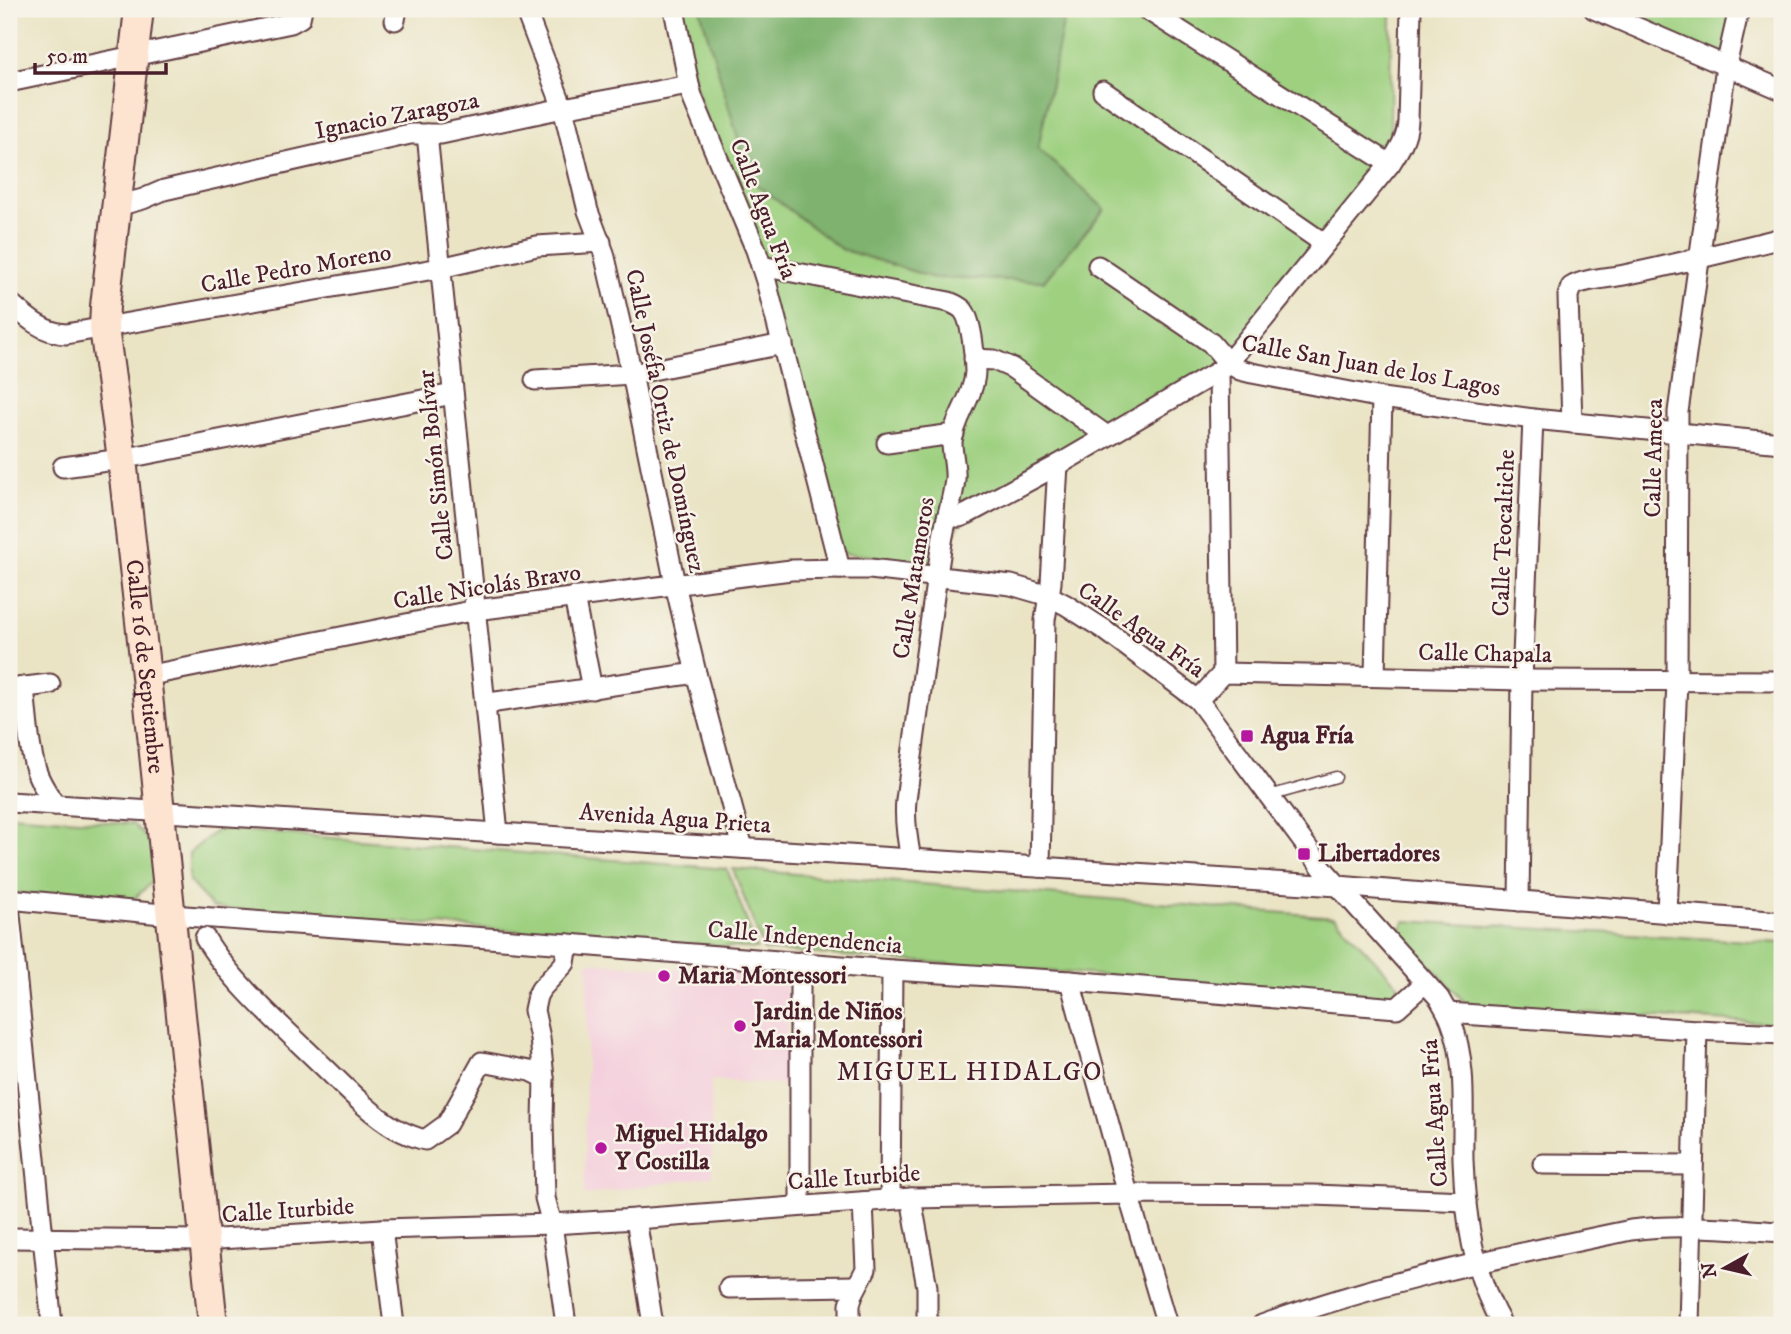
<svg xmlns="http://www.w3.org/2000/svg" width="1791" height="1334" font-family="'IM FELL DW Pica',serif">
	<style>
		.built { fill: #f4cfdd }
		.green { fill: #9ed080; stroke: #747856; stroke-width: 2 }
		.forest { fill: #7eb26e; stroke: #64684c; stroke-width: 2 }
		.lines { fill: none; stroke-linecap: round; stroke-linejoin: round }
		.lane-casing { stroke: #623d42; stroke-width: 13 }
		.street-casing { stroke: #623d42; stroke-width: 23 }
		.secondary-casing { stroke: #623d42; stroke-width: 32 }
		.lane { stroke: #fff; stroke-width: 10 }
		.street { stroke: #fff; stroke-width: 19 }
		.secondary { stroke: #fde4d1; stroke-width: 28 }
		.poi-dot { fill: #b5179e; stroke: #f7f3e8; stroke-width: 2.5 }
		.labels { text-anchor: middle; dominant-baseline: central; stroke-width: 5; stroke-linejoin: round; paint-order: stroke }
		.street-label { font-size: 24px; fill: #4a1f2b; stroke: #f7f3e8 }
		.poi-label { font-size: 24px; font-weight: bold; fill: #4a1f2b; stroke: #f7f3e8; text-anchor: start }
		.neighbourhood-label { font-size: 26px; letter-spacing: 2px; fill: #4a1f2b; stroke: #f7f3e8 }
	</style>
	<rect width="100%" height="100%" fill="#f7f3e8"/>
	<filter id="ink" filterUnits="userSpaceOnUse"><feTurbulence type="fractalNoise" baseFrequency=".0143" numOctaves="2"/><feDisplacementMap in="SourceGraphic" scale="14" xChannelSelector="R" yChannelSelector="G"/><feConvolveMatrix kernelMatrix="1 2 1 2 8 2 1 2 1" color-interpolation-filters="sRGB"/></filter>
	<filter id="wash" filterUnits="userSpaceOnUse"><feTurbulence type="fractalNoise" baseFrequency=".00686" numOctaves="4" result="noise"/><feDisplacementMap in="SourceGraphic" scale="28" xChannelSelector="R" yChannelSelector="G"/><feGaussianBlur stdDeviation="1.57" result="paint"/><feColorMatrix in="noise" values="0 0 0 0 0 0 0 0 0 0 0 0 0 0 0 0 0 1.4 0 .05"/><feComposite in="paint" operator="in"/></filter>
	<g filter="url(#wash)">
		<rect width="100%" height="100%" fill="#eae4c5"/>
		<!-- built -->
		<polygon class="built" points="588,962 690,970 786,974 788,1085 711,1080 712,1176 584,1195"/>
		<!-- green -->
		<g class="green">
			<polygon points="672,9 1391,9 1390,150 1218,371 959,524 943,563 840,553"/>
			<polygon points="1596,9 1737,9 1722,59"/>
			<polygon points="9,815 133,824 154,846 156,878 132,901 9,893"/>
			<polygon points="218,829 727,869 757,949 213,908 189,881 189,853"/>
			<polygon points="733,869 1335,917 1399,986 1392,997 764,950"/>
			<polygon points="1405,921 1782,943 1782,1024 1468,1006 1399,931"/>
		</g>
		<!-- forest -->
		<polygon class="forest" points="700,9 1066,9 1038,149 1105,209 1044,281 934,278 841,249 750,180"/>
	</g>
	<g filter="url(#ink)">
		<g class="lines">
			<defs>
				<polyline id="lane" points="1269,796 1336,777"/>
				<g id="street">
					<polyline points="525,9 563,108 588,211 604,253 632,374 675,584 696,673 743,848"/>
					<polyline points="674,9 689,85 693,99 756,250 766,281 840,569"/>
					<polyline points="1146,9 1390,164"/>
					<polyline points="1594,9 1782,90"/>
					<polyline points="395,20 397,9"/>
					<polyline points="9,82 291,23 300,18 302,9"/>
					<polyline points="1103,91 1325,244"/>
					<polyline points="427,134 498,833"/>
					<polyline points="117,206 143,199 164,190 410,134 441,134 563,108 689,85"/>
					<path d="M761 266 949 302C954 304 959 306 963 310 972 321 975 357 975 372 974 397 954 418 952 442 952 455 956 467 955 479 953 500 945 521 942 542 929 627 918 714 906 800 904 820 907 839 911 859"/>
					<polyline points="1098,266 1211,343 1228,363 1240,370 1252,373 1382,398 1533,419 1782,443"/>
					<path d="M9 302C26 317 43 333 66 334L440 268 537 246 601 242"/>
					<polyline points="974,359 994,360 1012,368 1107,436"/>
					<polyline points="1219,371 1223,673"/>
					<polyline points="535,380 632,374 783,344"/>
					<path d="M1572 423 1568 296 1571 287C1582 279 1609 278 1624 275 1677 264 1730 251 1782 238"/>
					<polyline points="887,443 954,434"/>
					<polyline points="63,467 122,459 453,394"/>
					<path d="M947 517H960L967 514 1058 465 1219 371 1228 363 1390 164C1399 150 1407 138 1408 121L1411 9"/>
					<polyline points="574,597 592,689"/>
					<path d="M146 676 476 610 791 570 840 569H870L1011 585 1049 596 1066 605 1105 630 1198 700 1324 870 1439 998C1443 1005 1448 1013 1451 1021 1468 1065 1462 1114 1463 1160 1465 1216 1473 1275 1502 1325"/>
					<polyline points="1375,676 1382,398"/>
					<path d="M24 687C27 715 28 744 36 770 40 783 48 794 55 805"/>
					<polyline points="9,689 50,684"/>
					<polyline points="1198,700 1223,673 1522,680 1782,681"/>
					<polyline points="486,709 489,705 496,702 696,673"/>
					<polyline points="9,802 1338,886 1782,922"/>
					<polyline points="1040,867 1045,620 1051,583 1058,465"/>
					<polyline points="9,899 172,915 568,944 892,970 1070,981 1397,1008 1425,983"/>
					<polyline points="1519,901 1522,680 1533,419"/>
					<polyline points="9,905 52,1325"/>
					<polyline points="1667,913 1677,681 1678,412 1726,66 1739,9"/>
					<path d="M205 938C232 983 284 1028 322 1065 343 1085 369 1113 395 1128 404 1133 414 1137 425 1140L447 1124 482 1062 530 1071 544 1078"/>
					<polyline points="800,962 800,1205"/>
					<polyline points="1070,981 1128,1194 1167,1325"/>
					<polyline points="1448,1013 1697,1030 1782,1034"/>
					<polyline points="1543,1164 1692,1165"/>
					<polyline points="911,1198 927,1287 927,1325"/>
					<polyline points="890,1199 892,970"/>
					<polyline points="636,1219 653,1325"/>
					<polyline points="382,1229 394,1325"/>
					<polyline points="9,1238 203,1240 382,1229 552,1224 636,1219 911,1198 1128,1194 1314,1195 1466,1201"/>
					<polyline points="729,1288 856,1286"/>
					<polyline points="566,1325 552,1224 545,1198 543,1120 544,1078 540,1038 534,1010 537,996 541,989 565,963 568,944"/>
					<polyline points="850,1325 850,1304 853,1294 866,1269 863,1202"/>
					<path d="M1262 1325C1383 1281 1505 1256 1631 1230 1682 1223 1732 1229 1782 1232"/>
					<polyline points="1689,1325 1697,1030"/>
				</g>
				<g id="secondary">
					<path id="s1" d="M139 9 105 306 104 328 122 459 146 676 213 1325"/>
				</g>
			</defs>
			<!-- lane casing -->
			<use href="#lane" class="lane-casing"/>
			<!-- street casing -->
			<use href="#street" class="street-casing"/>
			<!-- secondary casing -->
			<use href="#secondary" class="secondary-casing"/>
			<!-- lane -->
			<use href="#lane" class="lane"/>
			<!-- street -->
			<use href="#street" class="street"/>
			<!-- secondary -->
			<use href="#secondary" class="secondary"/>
		</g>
	</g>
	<!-- markers -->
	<g class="poi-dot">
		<rect x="1240" y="729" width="14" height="14" rx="3.5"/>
		<rect x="1297" y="847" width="14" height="14" rx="3.5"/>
		<circle cx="664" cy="976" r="7"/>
		<circle cx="740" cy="1026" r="7"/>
		<circle cx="601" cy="1148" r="7"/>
	</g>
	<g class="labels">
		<!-- street labels -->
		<g class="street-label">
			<text transform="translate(397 116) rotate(-11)">Ignacio Zaragoza</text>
			<text transform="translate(763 209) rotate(69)">Calle Agua Fría</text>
			<text transform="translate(296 269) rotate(-10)">Calle Pedro Moreno</text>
			<text transform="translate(1371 366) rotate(10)">Calle San Juan de los Lagos</text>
			<text transform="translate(665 421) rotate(78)">Calle Joséfa Ortiz de Domínguez</text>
			<text transform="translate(1654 458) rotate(-89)">Calle Ameca</text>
			<text transform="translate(436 465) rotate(-96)">Calle Simón Bolívar</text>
			<text transform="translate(1504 533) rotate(-88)">Calle Teocaltiche</text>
			<text transform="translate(914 578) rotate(-81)">Calle Matamoros</text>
			<text transform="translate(487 587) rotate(-9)">Calle Nicolás Bravo</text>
			<text transform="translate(1141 630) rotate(35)">Calle Agua Fría</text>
			<text transform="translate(1485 654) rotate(1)">Calle Chapala</text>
			<text stroke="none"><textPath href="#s1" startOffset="662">Calle 16 de Septiembre</textPath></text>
			<text transform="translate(675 819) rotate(4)">Avenida Agua Prieta</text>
			<text transform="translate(805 938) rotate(5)">Calle Independencia</text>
			<text transform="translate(1435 1113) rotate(-94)">Calle Agua Fría</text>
			<text transform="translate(854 1178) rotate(-4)">Calle Iturbide</text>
			<text transform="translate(288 1211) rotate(-4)">Calle Iturbide</text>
		</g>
		<!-- poi labels -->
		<g class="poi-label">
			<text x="1261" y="736">Agua Fría</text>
			<text x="1318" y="854">Libertadores</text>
			<text x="678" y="976">Maria Montessori</text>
			<text x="754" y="1012">Jardin de Niños<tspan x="754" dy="28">Maria Montessori</tspan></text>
			<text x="615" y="1134">Miguel Hidalgo<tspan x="615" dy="28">Y Costilla</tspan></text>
		</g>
		<!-- neighbourhood labels -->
		<g class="neighbourhood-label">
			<text x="970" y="1072">MIGUEL HIDALGO</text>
		</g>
	</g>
	<!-- margin -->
	<rect width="1791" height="1334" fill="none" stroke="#f7f3e8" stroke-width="35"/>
	<!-- north arrow -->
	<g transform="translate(1725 1268) rotate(262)" stroke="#f7f3e8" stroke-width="5" paint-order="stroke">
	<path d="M0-5L12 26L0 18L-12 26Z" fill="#4a1f2b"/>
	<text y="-10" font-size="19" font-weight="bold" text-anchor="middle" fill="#4a1f2b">N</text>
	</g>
	<!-- scale -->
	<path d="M35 63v10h131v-10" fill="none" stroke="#4a1f2b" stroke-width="3.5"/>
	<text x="46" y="63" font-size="21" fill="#4a1f2b" stroke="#f7f3e8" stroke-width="5" paint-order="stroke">50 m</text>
</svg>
